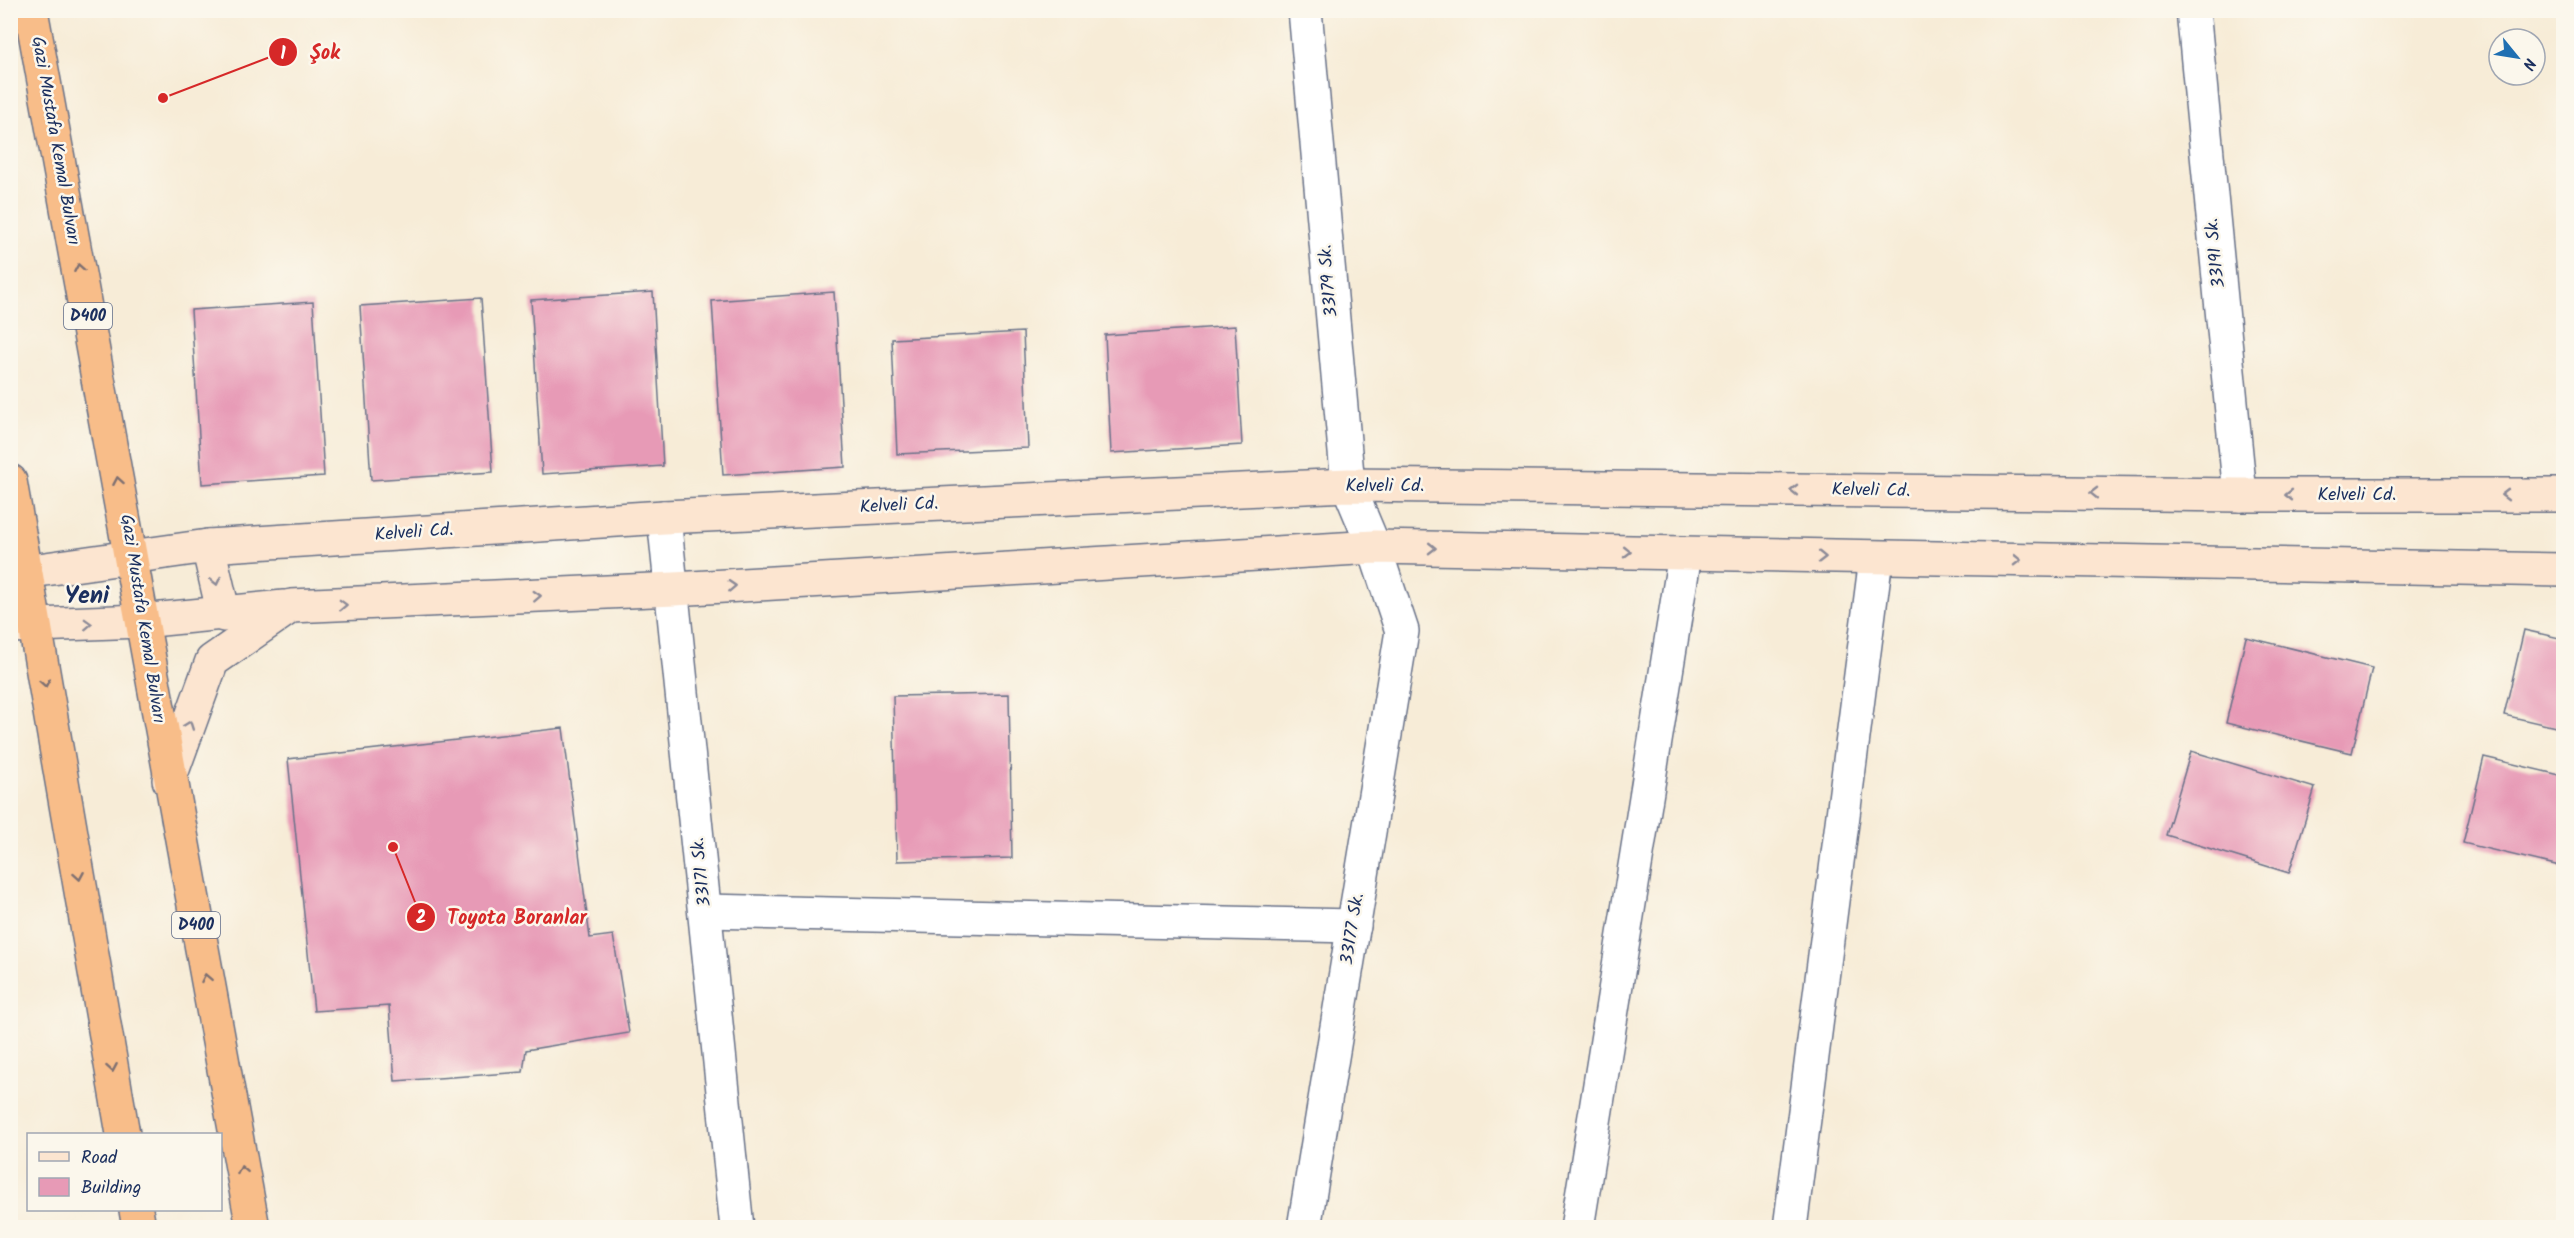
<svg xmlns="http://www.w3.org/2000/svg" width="2574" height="1238" font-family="Kalam,sans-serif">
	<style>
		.building { fill: #e79ab6 }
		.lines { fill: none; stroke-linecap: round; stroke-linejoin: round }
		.street-casing { stroke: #687188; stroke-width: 36 }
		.secondary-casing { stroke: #687188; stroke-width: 36 }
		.highway-casing { stroke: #687188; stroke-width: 36 }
		.street { stroke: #fff; stroke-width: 33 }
		.secondary { stroke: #fce5d0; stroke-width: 33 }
		.highway { stroke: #f8bd89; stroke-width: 33 }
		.oneway { stroke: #7e6f71 }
		.oneway2 { stroke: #8c8a97 }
		.labels { text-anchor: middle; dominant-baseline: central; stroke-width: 5; stroke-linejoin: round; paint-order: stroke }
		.shield { fill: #fbf7ec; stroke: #5e6b89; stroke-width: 1.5 }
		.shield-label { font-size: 16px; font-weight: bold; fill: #1b2f5e }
		.street-label { font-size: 18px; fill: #1b2f5e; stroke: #fbf7ec }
		.district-label { font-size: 24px; font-weight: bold; fill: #1b2f5e; stroke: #fbf7ec }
		.leader { fill: none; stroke: #d62828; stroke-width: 2 }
		.callout-dot { fill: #d62828; stroke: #fbf7ec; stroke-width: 2 }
		.mark-label { font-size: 18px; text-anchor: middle; font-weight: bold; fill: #fff }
		.callout-label { font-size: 20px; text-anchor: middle; font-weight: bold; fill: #d62828; stroke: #fbf7ec; stroke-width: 5; stroke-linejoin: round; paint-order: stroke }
	</style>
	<rect width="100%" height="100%" fill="#fbf7ec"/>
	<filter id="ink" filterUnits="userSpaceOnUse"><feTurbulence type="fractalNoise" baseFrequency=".0167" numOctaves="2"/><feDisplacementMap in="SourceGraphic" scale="12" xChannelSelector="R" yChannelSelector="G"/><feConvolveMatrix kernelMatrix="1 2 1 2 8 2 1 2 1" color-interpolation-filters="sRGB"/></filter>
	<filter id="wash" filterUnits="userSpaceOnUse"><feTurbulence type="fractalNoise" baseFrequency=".008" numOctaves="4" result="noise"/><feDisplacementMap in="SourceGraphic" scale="24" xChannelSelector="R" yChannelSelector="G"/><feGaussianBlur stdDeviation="1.35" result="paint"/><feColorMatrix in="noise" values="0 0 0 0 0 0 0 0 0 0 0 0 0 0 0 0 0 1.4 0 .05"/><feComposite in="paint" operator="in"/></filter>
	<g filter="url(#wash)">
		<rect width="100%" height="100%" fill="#f7ecd7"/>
		<g id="blocks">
			<!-- building -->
			<g class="building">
				<polygon points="653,292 663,466 542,474 531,300"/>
				<polygon points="834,292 845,467 723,475 712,301"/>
				<polygon points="481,298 493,472 371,480 360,306"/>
				<polygon points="313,302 324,476 202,484 191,310"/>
				<polygon points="1235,326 1242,445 1111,453 1105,335"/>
				<polygon points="1023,332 1028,448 897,454 892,339"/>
				<polygon points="2524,630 2564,639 2564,729 2504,715"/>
				<polygon points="2246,637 2372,668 2352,753 2226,723"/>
				<polygon points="1009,694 1012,858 897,861 893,696"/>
				<polygon points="563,728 590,938 613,935 629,1033 526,1050 523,1072 395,1081 389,1006 314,1011 288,759"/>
				<polygon points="2191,751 2315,788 2289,873 2166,835"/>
				<polygon points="2484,757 2564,776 2564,867 2463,843"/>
			</g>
		</g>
	</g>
	<g filter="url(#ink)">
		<use href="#blocks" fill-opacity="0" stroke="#687188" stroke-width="1.5"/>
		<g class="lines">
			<defs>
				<g id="street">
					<polyline points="2193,10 2240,495"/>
					<polyline points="664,517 737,1228"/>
					<polyline points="706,911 1354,926"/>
					<polyline points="1304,1228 1402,631 1374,547 1348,485 1305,10"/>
					<polyline points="1577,1228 1685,554"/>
					<polyline points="1790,1228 1876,558"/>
				</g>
				<g id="secondary">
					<polyline points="208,546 224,615"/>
					<polyline points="10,574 208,546 664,517 1348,485 2240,495 2564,495"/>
					<polyline points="10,626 141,621 284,607"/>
					<polyline points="169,780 212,661 291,606 674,589 1374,547 2564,570"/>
				</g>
				<g id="highway">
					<path d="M31 10C106 416 177 822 253 1228"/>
					<polyline points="10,481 123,1134"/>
					<polyline points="136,1210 139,1228"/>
				</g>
			</defs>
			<!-- street casing -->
			<use href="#street" class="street-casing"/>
			<!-- secondary casing -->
			<use href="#secondary" class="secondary-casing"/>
			<!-- highway casing -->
			<use href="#highway" class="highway-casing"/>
			<!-- street -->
			<use href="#street" class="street"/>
			<!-- secondary -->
			<use href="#secondary" class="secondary"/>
			<!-- highway -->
			<use href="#highway" class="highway"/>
		</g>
		<!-- one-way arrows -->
		<defs><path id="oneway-chevron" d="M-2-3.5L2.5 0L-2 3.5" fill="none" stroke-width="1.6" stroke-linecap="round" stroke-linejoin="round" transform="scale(1.5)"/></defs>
		<g class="oneway">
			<use href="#oneway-chevron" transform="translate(79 268) rotate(-100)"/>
			<use href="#oneway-chevron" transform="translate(118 481) rotate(-100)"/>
			<use href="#oneway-chevron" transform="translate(45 683) rotate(80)"/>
			<use href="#oneway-chevron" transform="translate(79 876) rotate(80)"/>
			<use href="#oneway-chevron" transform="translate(206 978) rotate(-101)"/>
			<use href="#oneway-chevron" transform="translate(112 1068) rotate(80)"/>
			<use href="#oneway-chevron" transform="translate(242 1170) rotate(-101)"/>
		</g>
		<g class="oneway2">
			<use href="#oneway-chevron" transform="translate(1794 490) rotate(-179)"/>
			<use href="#oneway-chevron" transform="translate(2094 493) rotate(-179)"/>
			<use href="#oneway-chevron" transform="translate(2289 495) rotate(180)"/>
			<use href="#oneway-chevron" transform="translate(2505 495) rotate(180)"/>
			<use href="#oneway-chevron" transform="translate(1432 548) rotate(1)"/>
			<use href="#oneway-chevron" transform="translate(1627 552) rotate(1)"/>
			<use href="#oneway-chevron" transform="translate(1822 557) rotate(1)"/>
			<use href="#oneway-chevron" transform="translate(2017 560) rotate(1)"/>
			<use href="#oneway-chevron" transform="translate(216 581) rotate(77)"/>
			<use href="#oneway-chevron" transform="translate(732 586) rotate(-3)"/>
			<use href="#oneway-chevron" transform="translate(537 596) rotate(-3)"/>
			<use href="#oneway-chevron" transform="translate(343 605) rotate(-2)"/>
			<use href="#oneway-chevron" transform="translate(88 624) rotate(-2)"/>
			<use href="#oneway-chevron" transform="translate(189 725) rotate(-70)"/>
		</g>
	</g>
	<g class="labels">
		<!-- shield labels -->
		<g class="shield">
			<rect x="64" y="303" width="48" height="26" rx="4.5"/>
			<rect x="172" y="912" width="48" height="26" rx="4.5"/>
		</g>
		<g class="shield-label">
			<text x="88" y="316">D400</text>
			<text x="196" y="925">D400</text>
		</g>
		<!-- street labels -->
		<g class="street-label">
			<text transform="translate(55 141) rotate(80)">Gazi Mustafa Kemal Bulvarı</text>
			<text transform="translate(2216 253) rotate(-96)">33191 Sk.</text>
			<text transform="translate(1329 281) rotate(-95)">33179 Sk.</text>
			<text x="1385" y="486">Kelveli Cd.</text>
			<text transform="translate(1871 491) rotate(1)">Kelveli Cd.</text>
			<text x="2357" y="495">Kelveli Cd.</text>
			<text transform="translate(899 506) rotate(-3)">Kelveli Cd.</text>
			<text transform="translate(414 533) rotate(-4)">Kelveli Cd.</text>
			<text transform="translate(142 619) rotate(81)">Gazi Mustafa Kemal Bulvarı</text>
			<text transform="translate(702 872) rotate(-96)">33171 Sk.</text>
			<text transform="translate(1353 929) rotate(-81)">33177 Sk.</text>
		</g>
		<!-- district labels -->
		<g class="district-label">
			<text x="87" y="596">Yeni</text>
		</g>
	</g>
	<!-- callouts -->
	<path class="leader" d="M163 98L283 52M393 847L421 917"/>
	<g class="callout-dot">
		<circle cx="163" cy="98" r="6"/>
		<circle cx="393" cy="847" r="6"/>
		<circle cx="283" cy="52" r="15"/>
		<circle cx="421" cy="917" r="15"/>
	</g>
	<g class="mark-label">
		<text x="283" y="59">1</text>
		<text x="421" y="923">2</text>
	</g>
	<g class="callout-label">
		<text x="325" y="59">Şok</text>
		<text x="517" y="924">Toyota Boranlar</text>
	</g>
	<!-- margin -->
	<rect width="2574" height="1238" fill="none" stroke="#fbf7ec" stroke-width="36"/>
	<!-- legend -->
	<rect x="27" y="1133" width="195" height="78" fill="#fbf7ec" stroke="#a1a7b3" stroke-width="1.5"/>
	<rect x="39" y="1152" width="30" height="9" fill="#fce5d0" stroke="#a1a7b3" stroke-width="1.5"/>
	<text x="81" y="1163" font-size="18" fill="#1b2f5e">Road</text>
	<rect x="39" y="1178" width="30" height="18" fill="#e79ab6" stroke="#a1a7b3" stroke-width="1.5"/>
	<text x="81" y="1193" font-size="18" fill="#1b2f5e">Building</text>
	<!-- north arrow -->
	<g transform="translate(2517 57) rotate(120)"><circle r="28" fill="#fbf7ec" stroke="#a1a7b3" stroke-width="1.5"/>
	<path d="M0-4.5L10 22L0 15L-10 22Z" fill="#1f6fb2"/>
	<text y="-9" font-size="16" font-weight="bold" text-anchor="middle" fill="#1b2f5e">N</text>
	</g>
</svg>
